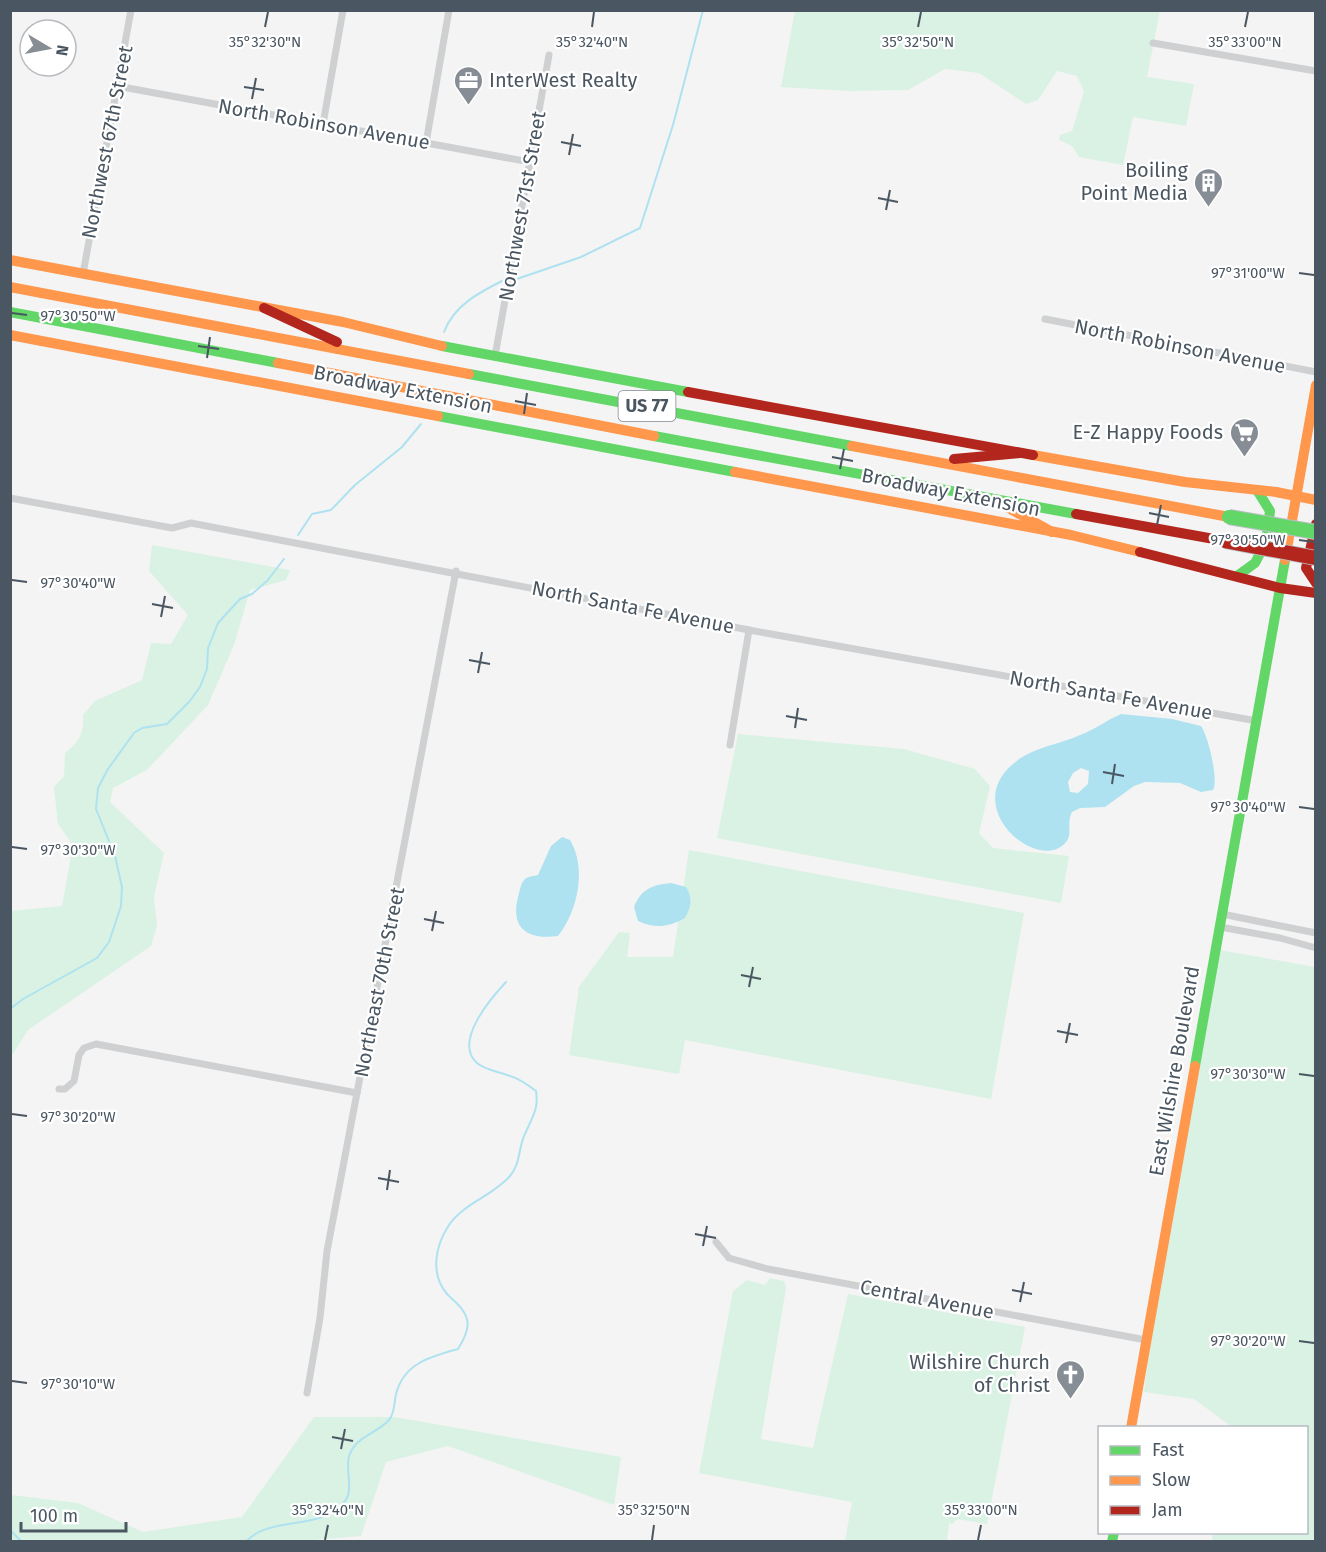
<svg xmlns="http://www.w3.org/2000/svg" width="1326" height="1552" font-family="'Fira Sans',sans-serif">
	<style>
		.green { fill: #d9f2e3 }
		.water { fill: #aee2f0; fill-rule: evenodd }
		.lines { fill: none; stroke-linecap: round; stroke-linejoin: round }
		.stream { stroke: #aee2f0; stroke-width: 2 }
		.street { stroke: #ced0d2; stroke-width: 7 }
		.fast { stroke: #63d668; stroke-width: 10 }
		.slow { stroke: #ff974d; stroke-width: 10 }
		.jam { stroke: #b3261e; stroke-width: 10 }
		.fast-bridge-casing { stroke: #b9bec3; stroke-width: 16; stroke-linecap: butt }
		.jam-bridge-casing { stroke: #b9bec3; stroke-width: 16; stroke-linecap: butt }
		.fast-bridge { stroke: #63d668; stroke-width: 14 }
		.jam-bridge { stroke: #b3261e; stroke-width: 14 }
		.ticks { fill: none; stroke: #4a5661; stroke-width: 2 }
		.labels { text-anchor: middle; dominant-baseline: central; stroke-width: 4.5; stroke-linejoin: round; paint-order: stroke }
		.shield { fill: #fff; stroke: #808990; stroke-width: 1.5 }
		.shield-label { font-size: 18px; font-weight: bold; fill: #4a5661 }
		.poi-label { font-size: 20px; fill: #4a5661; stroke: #fff; text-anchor: end }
		.street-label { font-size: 20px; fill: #4a5661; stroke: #fff }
		.ticks-label { font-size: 15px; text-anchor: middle; fill: #4a5661; stroke: #fff; stroke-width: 4.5; stroke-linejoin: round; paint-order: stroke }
	</style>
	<rect width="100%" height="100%" fill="#f4f4f4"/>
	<!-- green -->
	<g class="green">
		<polygon points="795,10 1160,11 1147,77 1194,84 1186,126 1133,117 1123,165 1079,157 1072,146 1059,140 1060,135 1072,131 1084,91 1077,76 1057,71 1038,100 1026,104 979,73 945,69 908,90 850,91 781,87"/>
		<path d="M152 545 290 570 286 580 250 590 234 645 208 705 147 770 113 788 110 802 164 853 154 897 157 926 151 946 28 1030 11 1057V911L62 906 73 845 58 824 54 787 64 776 65 753C80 741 84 734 83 715L95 701 142 680 151 643 171 644 188 615 149 571Z"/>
		<polygon points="738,734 904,749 975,769 990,786 979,833 993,848 1069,856 1061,903 717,838"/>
		<polygon points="689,850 1024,913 991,1099 685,1040 679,1074 569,1055 579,987 619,932 630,933 627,957 673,957"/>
		<polygon points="1220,950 1315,967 1315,1541 1212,1541 1213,1533 1306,1532 1306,1428 1232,1427 1194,1399 1144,1392 1150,1340"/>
		<polygon points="770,1278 784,1281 786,1288 761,1439 813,1448 848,1294 1025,1327 987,1524 957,1519 953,1524 949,1523 947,1541 845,1541 852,1502 699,1473 733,1291 747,1280 765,1285"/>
		<polygon points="314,1417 395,1417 621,1457 614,1505 448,1446 386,1462 361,1536 288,1542 11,1541 11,1495 78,1503 143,1532 242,1517"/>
	</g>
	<!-- water -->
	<g class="water">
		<path d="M1121 714 1172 719 1201 726C1208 735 1219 781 1213 790L1201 792 1180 783 1145 782 1134 786 1105 807 1080 808 1072 812C1066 822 1073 834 1066 842 1039 875 960 808 1013 764 1032 747 1058 745 1080 735 1094 730 1107 720 1121 714ZM1081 768 1089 771 1088 784 1078 793 1070 792 1068 782 1073 773Z"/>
		<path d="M562 837 570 840C587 868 578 911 558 936 528 940 510 929 518 897 520 891 520 884 525 879 529 876 534 876 538 875L551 846Z"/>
		<path d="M671 883 686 887C693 899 691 907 685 918 669 927 655 929 638 921L634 907C641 889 652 885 671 883Z"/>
	</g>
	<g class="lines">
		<!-- stream -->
		<g class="stream">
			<polyline points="514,280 581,257 640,228 673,125 703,10"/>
			<path d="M444 332C454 305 480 292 504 280"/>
			<polyline points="298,535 312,514 331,510 355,485 402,447 421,424"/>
			<polyline points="10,1009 23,999 97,958 109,942 121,906 122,887 115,856 96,809 98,788 108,769 134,733 142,728 167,724 189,702 200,687 207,669 208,648 218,623 240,599 252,594 267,581 284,559"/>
			<polyline points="10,1530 22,1542"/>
			<polyline points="72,1542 85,1542"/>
			<path d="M246 1542C268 1515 323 1532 345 1501 354 1489 345 1470 349 1456 356 1436 376 1434 389 1420 395 1413 394 1403 396 1394 404 1363 430 1357 458 1349 463 1341 470 1329 467 1319 464 1308 454 1301 447 1294 430 1274 435 1246 449 1225 464 1203 493 1196 510 1176 521 1163 518 1148 525 1134 532 1117 539 1110 536 1091 527 1084 518 1078 507 1075 497 1071 485 1070 477 1063 453 1042 491 998 506 982"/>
		</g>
		<!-- street -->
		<g class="street">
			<polyline points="1153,43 1316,71"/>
			<polyline points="117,86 530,162"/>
			<polyline points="323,124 343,10"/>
			<polyline points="426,143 449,10"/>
			<polyline points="83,274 131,10"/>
			<polyline points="1045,319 1316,372"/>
			<polyline points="495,356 549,55"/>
			<polyline points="10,498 172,528 191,523 749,630 1257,721"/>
			<polyline points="730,745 749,630"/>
			<polyline points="1222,914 1316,933"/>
			<polyline points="1220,927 1280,938 1316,948"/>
			<polyline points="59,1089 65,1089 74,1081 79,1055 84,1048 96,1044 357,1093"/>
			<polyline points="716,1242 729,1258 768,1269 1146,1340"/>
			<polyline points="307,1393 320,1318 327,1251 456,571"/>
		</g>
		<!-- fast -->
		<g class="fast">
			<polyline points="10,312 278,363"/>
			<polyline points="442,346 688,392"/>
			<polyline points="469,374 852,446"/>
			<polyline points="438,416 735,472"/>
			<polyline points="654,436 1076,514"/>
			<polyline points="1237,576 1255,563 1266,542 1270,511 1257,490"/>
			<polyline points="1195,1066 1285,560"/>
			<polyline points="1112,1542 1114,1532"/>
		</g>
		<!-- slow -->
		<g class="slow">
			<polyline points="10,260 343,322 442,346"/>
			<polyline points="10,287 469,374"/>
			<polyline points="10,335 438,416"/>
			<polyline points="278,363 654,436"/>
			<polyline points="852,446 1229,517"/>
			<polyline points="1033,455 1185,482 1276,492 1316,500"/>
			<polyline points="735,472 1071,535 1140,552"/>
			<polyline points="1005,506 1052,532"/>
			<polyline points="1285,560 1316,385"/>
			<polyline points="1131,1428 1195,1066"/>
		</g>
		<!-- jam -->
		<g class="jam">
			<polyline points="264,308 337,342"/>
			<polyline points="688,392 1033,455"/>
			<polyline points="954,459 1020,453"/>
			<polyline points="1076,514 1225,541"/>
			<polyline points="1316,524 1306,568 1316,583"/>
			<polyline points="1140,552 1280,588 1316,593"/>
		</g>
		<defs>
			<polyline id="fast-bridge" points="1229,517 1316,532"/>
			<polyline id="jam-bridge" points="1225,541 1316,558"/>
		</defs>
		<!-- fast-bridge casing -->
		<use href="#fast-bridge" class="fast-bridge-casing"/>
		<!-- jam-bridge casing -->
		<use href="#jam-bridge" class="jam-bridge-casing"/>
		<!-- fast-bridge -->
		<use href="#fast-bridge" class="fast-bridge"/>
		<!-- jam-bridge -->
		<use href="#jam-bridge" class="jam-bridge"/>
	</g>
	<!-- ticks -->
	<path class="ticks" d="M265 27 268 12M592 27 594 12M918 27 921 12M1245 27 1248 12M244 87 264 90M252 99 256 78M561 142 581 146M569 155 573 134M878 198 898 202M886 210 890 190M1299 273 1314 275M12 313 27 315M198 346 219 349M207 358 210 337M515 401 536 405M524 414 527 393M832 457 853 461M840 469 844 449M1149 513 1169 517M1157 525 1161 505M1299 540 1314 542M12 580 27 582M152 604 173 608M161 617 165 596M469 660 490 664M478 673 482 652M786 716 807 720M795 728 798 708M1103 772 1124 776M1112 784 1115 764M1299 807 1314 809M12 847 27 849M424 919 444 923M432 931 436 911M741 975 761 979M749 987 753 967M1057 1031 1078 1035M1066 1043 1070 1023M1299 1074 1314 1076M12 1114 27 1116M378 1178 399 1182M387 1190 390 1170M695 1234 716 1238M703 1246 707 1226M1012 1290 1032 1294M1020 1302 1024 1282M1299 1341 1314 1343M12 1381 27 1383M332 1437 353 1441M341 1449 345 1429M325 1540 328 1525M652 1540 654 1525M978 1540 981 1525"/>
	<!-- icons -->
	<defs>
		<symbol id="office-pin" viewBox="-11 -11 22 30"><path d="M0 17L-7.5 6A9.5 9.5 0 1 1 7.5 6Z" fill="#868d94" stroke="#fff"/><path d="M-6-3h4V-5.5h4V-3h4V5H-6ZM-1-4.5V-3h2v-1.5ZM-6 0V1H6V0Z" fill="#fff"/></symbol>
		<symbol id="building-pin" viewBox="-11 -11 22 30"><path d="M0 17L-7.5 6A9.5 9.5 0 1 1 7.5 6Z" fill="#868d94" stroke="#fff"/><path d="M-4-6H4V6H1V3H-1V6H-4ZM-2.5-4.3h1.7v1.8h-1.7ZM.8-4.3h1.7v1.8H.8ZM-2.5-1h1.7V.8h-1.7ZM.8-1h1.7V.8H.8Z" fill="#fff"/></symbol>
		<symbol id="supermarket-pin" viewBox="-11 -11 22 30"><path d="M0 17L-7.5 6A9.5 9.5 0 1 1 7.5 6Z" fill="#868d94" stroke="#fff"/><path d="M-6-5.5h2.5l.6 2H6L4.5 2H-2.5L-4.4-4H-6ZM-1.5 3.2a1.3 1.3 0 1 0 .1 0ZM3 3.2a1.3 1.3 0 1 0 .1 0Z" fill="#fff"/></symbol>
		<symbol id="church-pin" viewBox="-11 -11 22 30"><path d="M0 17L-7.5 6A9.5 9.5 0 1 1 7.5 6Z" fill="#868d94" stroke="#fff"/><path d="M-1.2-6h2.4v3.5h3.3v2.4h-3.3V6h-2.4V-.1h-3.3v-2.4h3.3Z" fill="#fff"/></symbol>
	</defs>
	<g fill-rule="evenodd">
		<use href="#office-pin" x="452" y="64" width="33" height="45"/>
		<use href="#building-pin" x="1192" y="166" width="33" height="45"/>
		<use href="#supermarket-pin" x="1228" y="416" width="33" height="45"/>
		<use href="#church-pin" x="1054" y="1358" width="33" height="45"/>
	</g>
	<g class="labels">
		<!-- shield labels -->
		<rect class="shield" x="618.5" y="391" width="57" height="30" rx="4.5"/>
		<g class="shield-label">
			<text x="647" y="406">US 77</text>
		</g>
		<!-- poi labels -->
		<g class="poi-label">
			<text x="489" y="80" text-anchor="start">InterWest Realty</text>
			<text x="1188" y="170">Boiling<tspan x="1188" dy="23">Point Media</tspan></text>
			<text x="1223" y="432">E-Z Happy Foods</text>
			<text x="1050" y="1362">Wilshire Church<tspan x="1050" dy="23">of Christ</tspan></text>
		</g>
		<!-- street labels -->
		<g class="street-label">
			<text transform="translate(324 124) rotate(10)">North Robinson Avenue</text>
			<text transform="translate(107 142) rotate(-79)">Northwest 67th Street</text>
			<text transform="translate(522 206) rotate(-80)">Northwest 71st Street</text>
			<text transform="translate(1180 346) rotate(11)">North Robinson Avenue</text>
			<text transform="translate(403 389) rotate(11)">Broadway Extension</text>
			<text transform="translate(951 492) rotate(11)">Broadway Extension</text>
			<text transform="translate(633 607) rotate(11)">North Santa Fe Avenue</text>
			<text transform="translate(1111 695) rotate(10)">North Santa Fe Avenue</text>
			<text transform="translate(379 982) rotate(-79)">Northeast 70th Street</text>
			<text transform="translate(1174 1071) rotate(-80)">East Wilshire Boulevard</text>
			<text transform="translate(927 1299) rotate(11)">Central Avenue</text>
		</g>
	</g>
	<g class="ticks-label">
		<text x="265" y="47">35°32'30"N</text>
		<text x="592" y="47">35°32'40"N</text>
		<text x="918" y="47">35°32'50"N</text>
		<text x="1245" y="47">35°33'00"N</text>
		<text x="1248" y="278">97°31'00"W</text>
		<text x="78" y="321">97°30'50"W</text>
		<text x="1248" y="545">97°30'50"W</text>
		<text x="78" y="588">97°30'40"W</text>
		<text x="1248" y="812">97°30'40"W</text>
		<text x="78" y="855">97°30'30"W</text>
		<text x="1248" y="1079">97°30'30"W</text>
		<text x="78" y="1122">97°30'20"W</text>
		<text x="1248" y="1346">97°30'20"W</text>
		<text x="78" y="1389">97°30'10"W</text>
		<text x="328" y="1515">35°32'40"N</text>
		<text x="654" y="1515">35°32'50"N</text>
		<text x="981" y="1515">35°33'00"N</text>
	</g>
	<!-- border -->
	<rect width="1326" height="1552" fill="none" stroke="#4a5661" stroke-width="24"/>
	<!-- legend -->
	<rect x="1098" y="1426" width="210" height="108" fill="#ffffff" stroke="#b7bbc0" stroke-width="1.5"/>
	<rect x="1110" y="1446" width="30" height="9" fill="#63d668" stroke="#b7bbc0" stroke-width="1.5"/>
	<text x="1152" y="1456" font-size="18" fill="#4a5661">Fast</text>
	<rect x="1110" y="1476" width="30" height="9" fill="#ff974d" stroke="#b7bbc0" stroke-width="1.5"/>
	<text x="1152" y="1486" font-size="18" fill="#4a5661">Slow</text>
	<rect x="1110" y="1506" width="30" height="9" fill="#b3261e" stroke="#b7bbc0" stroke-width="1.5"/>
	<text x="1152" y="1516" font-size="18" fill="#4a5661">Jam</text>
	<!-- north arrow -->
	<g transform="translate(48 48) rotate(100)"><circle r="28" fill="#ffffff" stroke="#b7bbc0" stroke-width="1.5"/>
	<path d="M0-4.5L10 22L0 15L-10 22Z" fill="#868d94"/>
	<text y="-9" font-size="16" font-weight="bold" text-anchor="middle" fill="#4a5661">N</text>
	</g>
	<!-- scale -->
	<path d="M21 1522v9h105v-9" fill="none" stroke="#4a5661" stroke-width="3"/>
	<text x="30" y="1522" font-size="18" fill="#4a5661" stroke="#ffffff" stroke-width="4.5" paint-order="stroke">100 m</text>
</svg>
